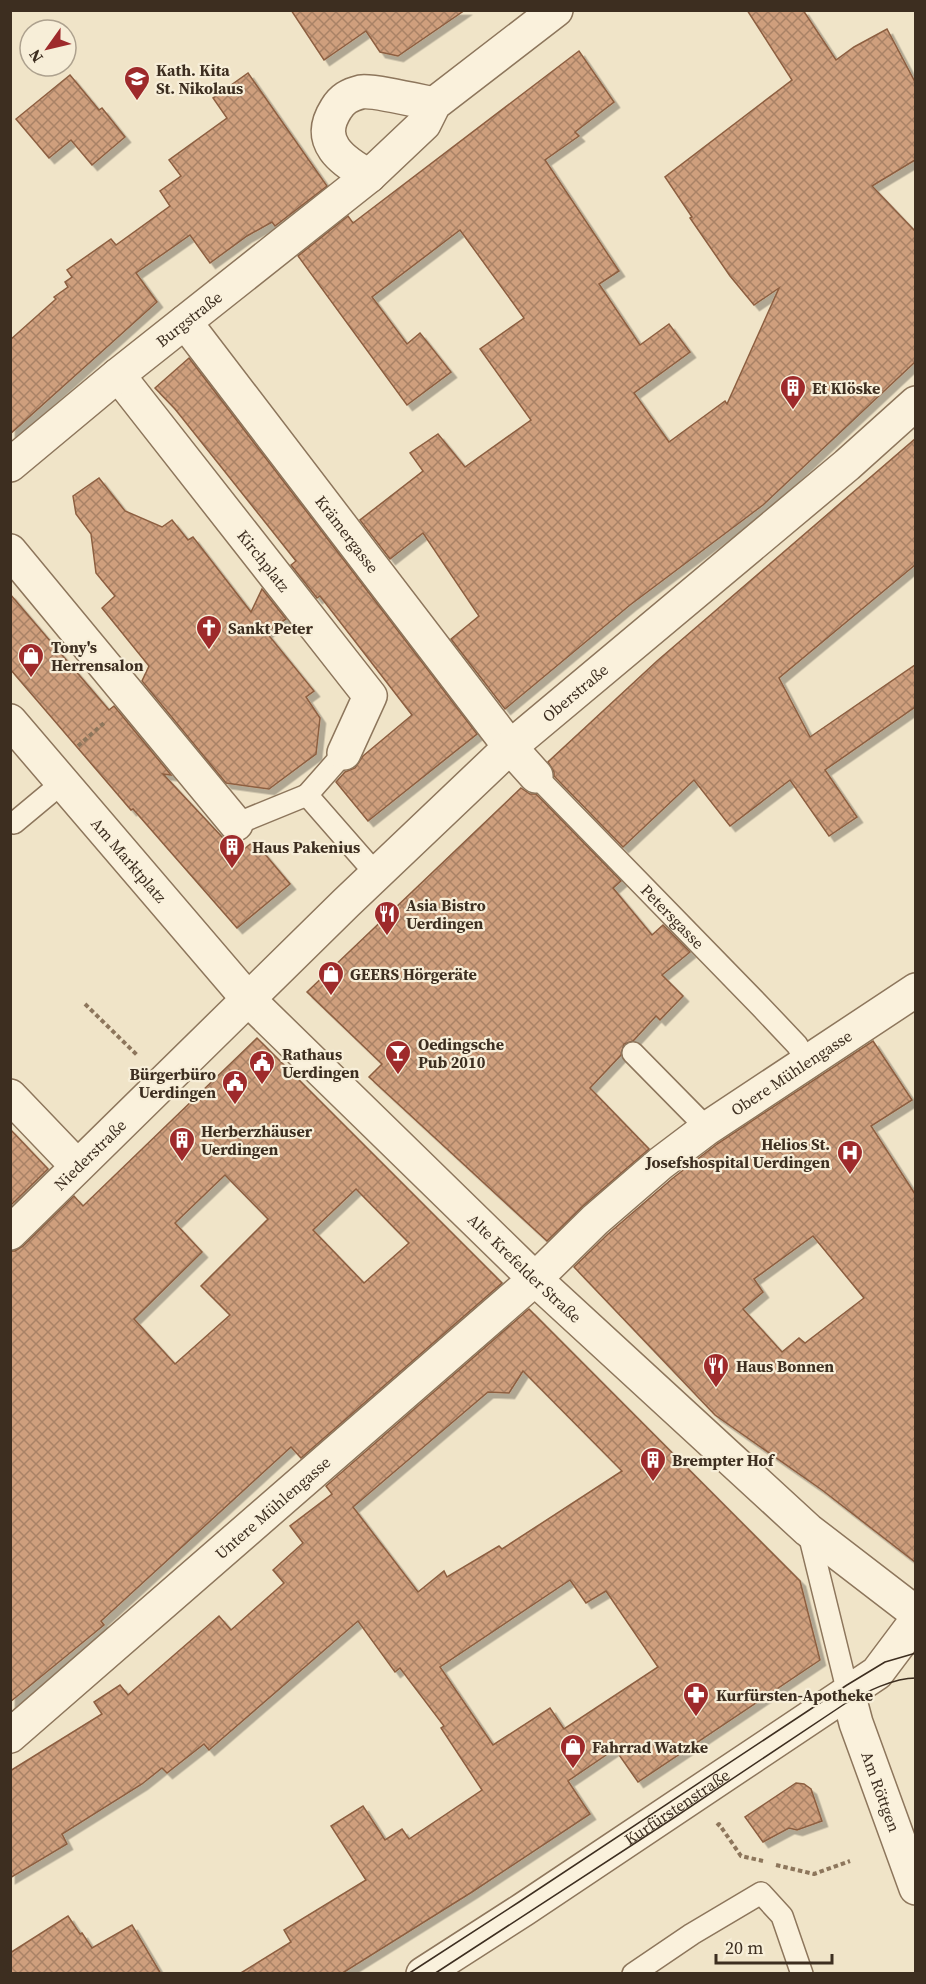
<svg xmlns="http://www.w3.org/2000/svg" width="926" height="1984" font-family="'Source Serif 4',serif">
	<style>
		.building { fill: url(#building-cross-hatch); stroke: #8d5f41; stroke-width: 1.5; fill-rule: evenodd; filter: url(#shadow) }
		.lines { fill: none; stroke-linecap: round; stroke-linejoin: round }
		.lane-casing { stroke: #8d765c; stroke-width: 24 }
		.street-casing { stroke: #8d765c; stroke-width: 36 }
		.path { stroke: #8d765c; stroke-width: 4; stroke-dasharray: 4.5 3; stroke-linecap: butt }
		.lane { stroke: #faf1dc; stroke-width: 21 }
		.street { stroke: #faf1dc; stroke-width: 33 }
		.tram { stroke: #3d2e20; stroke-width: 1.5 }
		.labels { text-anchor: middle; dominant-baseline: central; stroke-width: 4.5; stroke-linejoin: round; paint-order: stroke }
		.poi-label { font-size: 16px; font-weight: bold; fill: #3d2e20; stroke: #f7eed8; text-anchor: start }
		.street-label { font-size: 16px; fill: #3d2e20; stroke: #f7eed8 }
	</style>
	<defs>
		<pattern id="building-cross-hatch" width="8" height="8" patternUnits="userSpaceOnUse" patternTransform="scale(1.5)"><rect width="8" height="8" fill="#cf9f7d"/><path d="M0 0l8 8M0 8l8-8" fill="none" stroke="#a98266"/></pattern>
		<filter id="shadow"><feDropShadow dx="5.5" dy="5.5" stdDeviation="0" flood-color="#0004"/></filter>
	</defs>
	<rect width="100%" height="100%" fill="#f0e4c8"/>
	<!-- building -->
	<g class="building">
		<polygon points="291,10 465,10 398,56 380,52 366,31 324,60"/>
		<polygon points="747,10 803,10 836,60 854,47 887,29 915,82 915,160 872,186 915,231 915,362 763,505 630,605 505,709 451,639 479,616 423,533 390,559 360,520 423,471 410,453 438,434 465,467 531,420 480,349 524,318 460,230 372,297 407,344 420,333 451,372 407,405 298,256 348,216 353,223 579,51 614,102 575,132 579,136 545,160 619,271 599,284 640,345 669,324 690,352 634,393 669,442 725,401 727,404 779,288 754,305 730,276 690,218 692,217 665,177 792,80"/>
		<polygon points="248,73 327,186 275,226 272,222 247,236 210,263 190,235 136,273 157,302 10,434 10,340 56,299 54,297 68,287 65,282 72,277 67,270 111,239 116,245 170,206 160,191 181,176 169,160 227,118 213,98"/>
		<polygon points="70,75 99,110 102,108 125,137 92,165 71,140 49,158 16,119"/>
		<polygon points="189,358 477,734 368,821 336,782 345,772 355,768 363,756 412,715 320,596 317,598 291,565 296,561 175,409 155,388"/>
		<polygon points="915,439 915,565 779,678 810,737 915,665 915,707 825,770 857,817 829,836 790,780 730,826 694,780 623,847 554,776 554,772 548,762 657,661"/>
		<polygon points="99,478 125,511 162,527 172,520 188,540 193,537 251,612 262,589 286,619 266,632 314,691 306,697 320,718 316,754 269,789 226,783 142,681 149,666 102,608 115,596 96,573 91,534 76,514 73,496"/>
		<polygon points="10,594 109,710 114,706 171,775 163,774 238,854 254,841 290,884 237,928 133,809 131,810 10,669"/>
		<polygon points="521,788 530,794 536,794 621,881 613,888 652,935 663,925 690,952 662,975 683,996 660,1020 656,1016 633,1041 624,1044 621,1055 590,1088 649,1149 583,1206 547,1241 369,1077 382,1064 307,992"/>
		<path d="M257 1038 502 1283 301 1458 291 1447 101 1621 104 1625 10 1702V1251H15L23 1246 74 1196 83 1206ZM225 1175 268 1219 201 1286 230 1315 175 1364 134 1319 202 1252 175 1223ZM356 1189 409 1243 364 1283 313 1230Z"/>
		<path d="M873 1041 912 1100 871 1126 915 1194V1562L822 1490 715 1415 574 1267 608 1234 673 1178 717 1144ZM813 1236 864 1298 805 1343 799 1338 782 1352 743 1309 763 1292 754 1279Z"/>
		<polygon points="10,1129 48,1169 10,1206"/>
		<path d="M529 1309 800 1581 820 1660 638 1782 615 1749 568 1781 590 1814 472 1892 341 1974H239L291 1942 284 1930 366 1880 331 1826 363 1806 385 1840 402 1829 409 1839 482 1790 441 1728 444 1726 400 1668 395 1672 358 1621 209 1750 204 1744 167 1773 162 1768 142 1784 62 1834 67 1844 10 1878V1771L102 1714 94 1702 120 1685 128 1695 219 1616 231 1630 284 1583 273 1570 303 1543 290 1526 332 1494 326 1486ZM523 1371 622 1471 502 1549 499 1546 447 1577 444 1571 418 1592 353 1507 488 1392 509 1393ZM570 1580 586 1603 606 1591 658 1667 564 1729 550 1708 493 1745 440 1667Z"/>
		<polygon points="796,1783 804,1784 811,1789 822,1821 797,1830 789,1828 763,1842 745,1817"/>
		<polygon points="68,1916 80,1934 82,1933 92,1948 132,1925 161,1974 10,1974 10,1953"/>
	</g>
	<g class="lines">
		<defs>
			<g id="lane">
				<polyline points="344,753 307,795 377,875"/>
				<path id="s1" d="M536 776 762 1008 797 1045 807 1062"/>
				<polyline points="14,823 62,783"/>
				<polyline points="236,824 307,795"/>
				<polyline points="633,1053 698,1119 706,1129"/>
				<polyline points="808,1530 848,1693"/>
				<polyline points="633,1974 692,1934 761,1893 782,1916 802,1974"/>
			</g>
			<g id="street">
				<path d="M369 176C342 161 315 142 336 109 342 99 349 95 361 92 372 90 419 101 434 104"/>
				<path id="s2" d="M185 322 510 747 536 776"/>
				<path id="s3" d="M118 375 370 696 344 753"/>
				<path id="s4" d="M10 465 118 375 369 176 424 124 434 104 556 10"/>
				<polyline points="10,551 236,824"/>
				<path id="s5" d="M10 721 248 999 535 1279 808 1530 916 1613"/>
				<polyline points="10,1096 77,1166"/>
				<path id="s6" d="M10 1233 346 903 510 747 847 465 916 403"/>
				<path id="s7" d="M848 1693 856 1723 916 1888"/>
				<path id="s8" d="M10 1736 535 1279 595 1220 661 1163 706 1129 916 990"/>
				<path id="s9" d="M423 1974 524 1909 877 1673 916 1621"/>
			</g>
		</defs>
		<!-- lane casing -->
		<use href="#lane" class="lane-casing"/>
		<!-- street casing -->
		<use href="#street" class="street-casing"/>
		<!-- path -->
		<g class="path">
			<polyline points="78,746 104,723"/>
			<polyline points="85,1004 138,1056"/>
			<polyline points="717,1826 719,1824 741,1856 763,1861"/>
			<polyline points="776,1865 814,1874 850,1861"/>
		</g>
		<!-- lane -->
		<use href="#lane" class="lane"/>
		<!-- street -->
		<use href="#street" class="street"/>
		<!-- tram -->
		<g class="tram">
			<polyline points="408,1974 519,1902 847,1685 885,1662 916,1653"/>
			<path d="M434 1974 672 1819 846 1703C866 1692 893 1678 916 1678"/>
		</g>
	</g>
	<!-- icons -->
	<defs>
		<symbol id="school-pin" viewBox="-11 -11 22 30"><path d="M0 17L-7.5 6A9.5 9.5 0 1 1 7.5 6Z" fill="#9e2a2b" stroke="#f7eed8"/><path d="M0-5L7-2L0 1L-7-2ZM-4 1L0 2.5L4 1V4Q0 6-4 4Z" fill="#fff"/></symbol>
		<symbol id="building-pin" viewBox="-11 -11 22 30"><path d="M0 17L-7.5 6A9.5 9.5 0 1 1 7.5 6Z" fill="#9e2a2b" stroke="#f7eed8"/><path d="M-4-6H4V6H1V3H-1V6H-4ZM-2.5-4.3h1.7v1.8h-1.7ZM.8-4.3h1.7v1.8H.8ZM-2.5-1h1.7V.8h-1.7ZM.8-1h1.7V.8H.8Z" fill="#fff"/></symbol>
		<symbol id="church-pin" viewBox="-11 -11 22 30"><path d="M0 17L-7.5 6A9.5 9.5 0 1 1 7.5 6Z" fill="#9e2a2b" stroke="#f7eed8"/><path d="M-1.2-6h2.4v3.5h3.3v2.4h-3.3V6h-2.4V-.1h-3.3v-2.4h3.3Z" fill="#fff"/></symbol>
		<symbol id="shop-pin" viewBox="-11 -11 22 30"><path d="M0 17L-7.5 6A9.5 9.5 0 1 1 7.5 6Z" fill="#9e2a2b" stroke="#f7eed8"/><path d="M-5-2.5h2.3a2.7 3.5 0 0 1 5.4 0H5L5.5 6h-11ZM-1.5-2.5h3a1.5 2.3 0 0 0-3 0Z" fill="#fff"/></symbol>
		<symbol id="restaurant-pin" viewBox="-11 -11 22 30"><path d="M0 17L-7.5 6A9.5 9.5 0 1 1 7.5 6Z" fill="#9e2a2b" stroke="#f7eed8"/><path d="M-5-6h1v4h1v-4h1v4h1v-4h1v5L-1.5 .5V6h-2V.5L-5-1ZM5-6V6H3V1.5H1.5Q1.5-4 5-6Z" fill="#fff"/></symbol>
		<symbol id="bar-pin" viewBox="-11 -11 22 30"><path d="M0 17L-7.5 6A9.5 9.5 0 1 1 7.5 6Z" fill="#9e2a2b" stroke="#f7eed8"/><path d="M-6-5H6L.8 .8V4.5H3.5V6h-7V4.5H-.8V.8Z" fill="#fff"/></symbol>
		<symbol id="civic-pin" viewBox="-11 -11 22 30"><path d="M0 17L-7.5 6A9.5 9.5 0 1 1 7.5 6Z" fill="#9e2a2b" stroke="#f7eed8"/><path d="M-.6-6.5H3V-4.5H.6V-3L4-1V1h2V6H-6V1h2V-1L-.6-3ZM-1.2 2.5V6h2.4V2.5Z" fill="#fff"/></symbol>
		<symbol id="hospital-pin" viewBox="-11 -11 22 30"><path d="M0 17L-7.5 6A9.5 9.5 0 1 1 7.5 6Z" fill="#9e2a2b" stroke="#f7eed8"/><path d="M-5-5h3v3.5h4V-5h3V5h-3V1.5h-4V5h-3Z" fill="#fff"/></symbol>
		<symbol id="pharmacy-pin" viewBox="-11 -11 22 30"><path d="M0 17L-7.5 6A9.5 9.5 0 1 1 7.5 6Z" fill="#9e2a2b" stroke="#f7eed8"/><path d="M-2-6h4v4h4v4h-4v4h-4v-4h-4v-4h4Z" fill="#fff"/></symbol>
	</defs>
	<g fill-rule="evenodd">
		<use href="#school-pin" x="122" y="64" width="30" height="40"/>
		<use href="#building-pin" x="778" y="373" width="30" height="40"/>
		<use href="#church-pin" x="194" y="613" width="30" height="40"/>
		<use href="#shop-pin" x="16" y="641" width="30" height="40"/>
		<use href="#building-pin" x="217" y="832" width="30" height="40"/>
		<use href="#restaurant-pin" x="372" y="899" width="30" height="40"/>
		<use href="#shop-pin" x="316" y="959" width="30" height="40"/>
		<use href="#bar-pin" x="383" y="1038" width="30" height="40"/>
		<use href="#civic-pin" x="247" y="1048" width="30" height="40"/>
		<use href="#civic-pin" x="220" y="1068" width="30" height="40"/>
		<use href="#building-pin" x="167" y="1125" width="30" height="40"/>
		<use href="#hospital-pin" x="835" y="1138" width="30" height="40"/>
		<use href="#restaurant-pin" x="701" y="1351" width="30" height="40"/>
		<use href="#building-pin" x="638" y="1445" width="30" height="40"/>
		<use href="#pharmacy-pin" x="681" y="1680" width="30" height="40"/>
		<use href="#shop-pin" x="558" y="1732" width="30" height="40"/>
	</g>
	<g class="labels">
		<!-- poi labels -->
		<g class="poi-label">
			<text x="156" y="70">Kath. Kita<tspan x="156" dy="18">St. Nikolaus</tspan></text>
			<text x="812" y="388">Et Klöske</text>
			<text x="228" y="628">Sankt Peter</text>
			<text x="51" y="647">Tony's<tspan x="51" dy="18">Herrensalon</tspan></text>
			<text x="252" y="847">Haus Pakenius</text>
			<text x="406" y="905">Asia Bistro<tspan x="406" dy="18">Uerdingen</tspan></text>
			<text x="350" y="974">GEERS Hörgeräte</text>
			<text x="418" y="1044">Oedingsche<tspan x="418" dy="18">Pub 2010</tspan></text>
			<text x="282" y="1054">Rathaus<tspan x="282" dy="18">Uerdingen</tspan></text>
			<text x="216" y="1074" text-anchor="end">Bürgerbüro<tspan x="216" dy="18">Uerdingen</tspan></text>
			<text x="201" y="1131">Herberzhäuser<tspan x="201" dy="18">Uerdingen</tspan></text>
			<text x="830" y="1144" text-anchor="end">Helios St.<tspan x="830" dy="18">Josefshospital Uerdingen</tspan></text>
			<text x="736" y="1366">Haus Bonnen</text>
			<text x="672" y="1460">Brempter Hof</text>
			<text x="716" y="1695">Kurfürsten-Apotheke</text>
			<text x="592" y="1747">Fahrrad Watzke</text>
		</g>
		<!-- street labels -->
		<g class="street-label">
			<text stroke="none"><textPath href="#s4" startOffset="231">Burgstraße</textPath></text>
			<text stroke="none"><textPath href="#s2" startOffset="267">Krämergasse</textPath></text>
			<text stroke="none"><textPath href="#s3" startOffset="236">Kirchplatz</textPath></text>
			<text stroke="none"><textPath href="#s6" startOffset="782">Oberstraße</textPath></text>
			<text stroke="none"><textPath href="#s5" startOffset="183">Am Marktplatz</textPath></text>
			<text stroke="none"><textPath href="#s1" startOffset="196">Petersgasse</textPath></text>
			<text stroke="none"><textPath href="#s8" startOffset="1026">Obere Mühlengasse</textPath></text>
			<text stroke="none"><textPath href="#s6" startOffset="112">Niederstraße</textPath></text>
			<text stroke="none"><textPath href="#s5" startOffset="752">Alte Krefelder Straße</textPath></text>
			<text stroke="none"><textPath href="#s8" startOffset="348">Untere Mühlengasse</textPath></text>
			<text stroke="none"><textPath href="#s7" startOffset="104">Am Röttgen</textPath></text>
			<text stroke="none"><textPath href="#s9" startOffset="304">Kurfürstenstraße</textPath></text>
		</g>
	</g>
	<!-- border -->
	<rect width="926" height="1984" fill="none" stroke="#3d2e20" stroke-width="24"/>
	<!-- north arrow -->
	<g transform="translate(48 48) rotate(236)"><circle r="28" fill="#f7eed8" stroke="#ada18e" stroke-width="1.5"/>
	<path d="M0-4.5L10 22L0 15L-10 22Z" fill="#9e2a2b"/>
	<text y="-9" font-size="16" font-weight="bold" text-anchor="middle" fill="#3d2e20">N</text>
	</g>
	<!-- scale -->
	<path d="M716 1954v9h116v-9" fill="none" stroke="#3d2e20" stroke-width="3"/>
	<text x="725" y="1954" font-size="18" fill="#3d2e20" stroke="#f7eed8" stroke-width="4.5" paint-order="stroke">20 m</text>
</svg>
